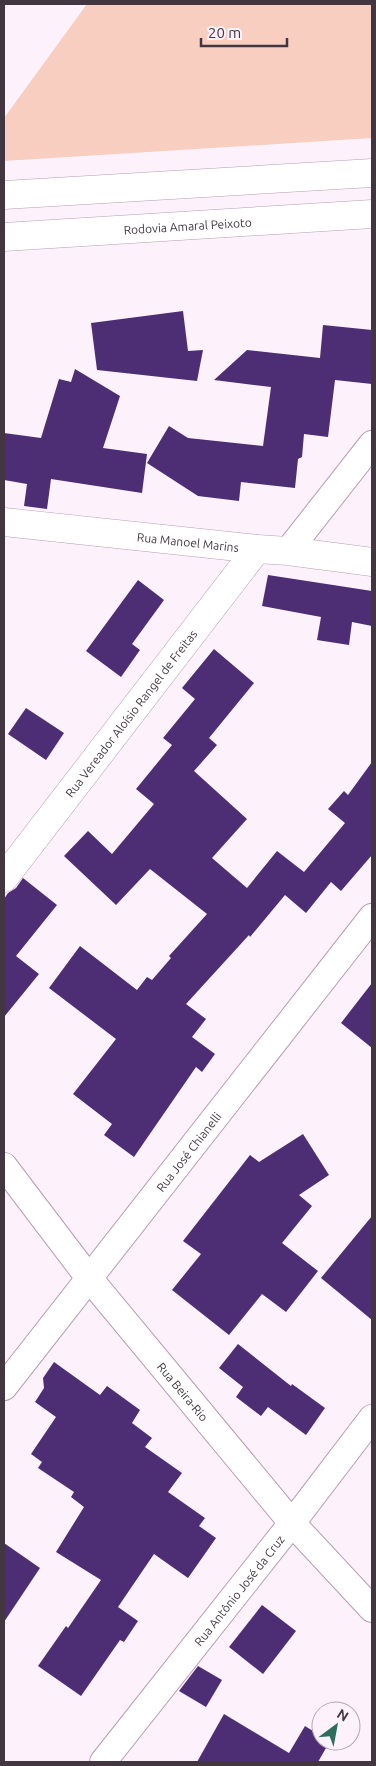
<svg xmlns="http://www.w3.org/2000/svg" width="376" height="1766" font-family="Ubuntu,sans-serif">
	<style>
		.green { fill: #f8cec0 }
		.building { fill: #4d2e75 }
		.lines { fill: none; stroke-linecap: round; stroke-linejoin: round }
		.minor-casing { stroke: #b79cb1; stroke-width: 28 }
		.secondary-casing { stroke: #b79cb1; stroke-width: 29 }
		.trunk-casing { stroke: #b79cb1; stroke-width: 29 }
		.minor { stroke: #fff; stroke-width: 26 }
		.secondary { stroke: #fff; stroke-width: 28 }
		.trunk { stroke: #fff; stroke-width: 28 }
		.labels { text-anchor: middle; dominant-baseline: central; stroke-width: 5; stroke-linejoin: round; paint-order: stroke }
		.street-label { font-size: 12px; fill: #423740; stroke: #fdf2fb }
	</style>
	<rect width="100%" height="100%" fill="#fdf2fb"/>
	<!-- green -->
	<polygon class="green" points="87,4 372,4 372,138 4,161 4,118"/>
	<!-- building -->
	<g class="building">
		<polygon points="183,311 188,351 203,350 197,381 97,370 91,323"/>
		<polygon points="323,325 372,330 372,384 335,380 328,437 304,434 302,457 298,459 295,488 241,482 239,501 198,496 147,463 169,426 188,438 263,446 271,387 214,380 247,350 320,358"/>
		<polygon points="75,369 120,396 103,448 147,454 142,493 51,479 47,509 24,506 27,484 4,480 4,433 41,438 59,379 71,382"/>
		<polygon points="268,575 372,591 372,626 352,622 349,645 317,640 321,617 262,606"/>
		<polygon points="138,580 164,600 132,644 140,650 121,677 86,651"/>
		<polygon points="214,649 254,683 209,738 217,745 194,771 247,819 212,858 247,888 277,851 304,872 345,823 328,809 344,791 348,795 372,762 372,855 341,891 331,882 306,913 285,895 250,937 249,935 186,1004 206,1019 192,1037 215,1054 202,1072 196,1067 134,1157 104,1135 112,1124 73,1094 116,1039 49,988 80,946 137,990 147,977 152,980 171,958 169,956 207,914 150,869 116,905 64,856 88,831 112,854 154,804 136,789 172,745 163,738 195,699 182,688"/>
		<polygon points="26,708 64,733 46,760 8,734"/>
		<polygon points="23,878 57,905 16,956 39,974 4,1017 4,899 8,893 16,888"/>
		<polygon points="372,983 372,1048 341,1023"/>
		<polygon points="303,1134 329,1175 299,1195 312,1206 282,1243 318,1271 286,1312 262,1294 229,1335 172,1290 201,1254 183,1241 250,1155 259,1162"/>
		<polygon points="372,1216 372,1320 321,1278"/>
		<polygon points="238,1344 291,1386 292,1384 325,1408 306,1435 268,1407 261,1416 236,1397 243,1387 219,1368"/>
		<polygon points="54,1362 100,1395 107,1386 140,1410 132,1423 152,1438 145,1447 182,1473 168,1492 205,1518 199,1526 216,1538 188,1578 154,1554 118,1607 138,1621 124,1642 120,1640 81,1696 38,1666 66,1626 68,1628 101,1580 56,1552 84,1507 71,1497 74,1492 38,1468 42,1462 31,1454 56,1417 35,1402 44,1388 43,1378"/>
		<polygon points="4,1543 40,1568 4,1622"/>
		<polygon points="262,1605 296,1631 263,1674 229,1647"/>
		<polygon points="198,1666 222,1680 206,1707 179,1691"/>
		<polygon points="224,1714 289,1753 305,1726 321,1736 321,1741 330,1741 318,1762 197,1762"/>
	</g>
	<g class="lines">
		<defs>
			<g id="minor">
				<polyline points="288,551 372,444"/>
				<path id="s1" d="M4 1166 89 1278 292 1523 372 1609"/>
				<path id="s2" d="M4 1387 372 917"/>
				<path id="s3" d="M103 1762 292 1523 372 1418"/>
			</g>
			<g id="secondary">
				<path id="s4" d="M4 522 257 549 288 551 372 562"/>
				<path id="s5" d="M4 878 257 549"/>
			</g>
			<g id="trunk">
				<polyline points="4,195 372,173"/>
				<path id="s6" d="M4 237 372 214"/>
			</g>
		</defs>
		<!-- minor casing -->
		<use href="#minor" class="minor-casing"/>
		<!-- secondary casing -->
		<use href="#secondary" class="secondary-casing"/>
		<!-- trunk casing -->
		<use href="#trunk" class="trunk-casing"/>
		<!-- minor -->
		<use href="#minor" class="minor"/>
		<!-- secondary -->
		<use href="#secondary" class="secondary"/>
		<!-- trunk -->
		<use href="#trunk" class="trunk"/>
	</g>
	<g class="labels">
		<!-- street labels -->
		<g class="street-label">
			<text stroke="none"><textPath href="#s6" startOffset="184">Rodovia Amaral Peixoto</textPath></text>
			<text stroke="none"><textPath href="#s4" startOffset="185">Rua Manoel Marins</textPath></text>
			<text stroke="none"><textPath href="#s5" startOffset="208">Rua Vereador Aloísio Rangel de Freitas</textPath></text>
			<text stroke="none"><textPath href="#s2" startOffset="299">Rua José Chianelli</textPath></text>
			<text stroke="none"><textPath href="#s1" startOffset="288">Rua Beira-Rio</textPath></text>
			<text stroke="none"><textPath href="#s3" startOffset="219">Rua Antônio José da Cruz</textPath></text>
		</g>
	</g>
	<!-- border -->
	<rect width="376" height="1766" fill="none" stroke="#423740" stroke-width="10"/>
	<!-- north arrow -->
	<g transform="translate(336 1726) rotate(32)"><circle r="24" fill="#fdf2fb" stroke="#b2a7b0"/>
	<path d="M0-4L9 19L0 12L-9 19Z" fill="#2e6e5c"/>
	<text y="-8" font-size="14" font-weight="bold" text-anchor="middle" fill="#423740">N</text>
	</g>
	<!-- scale -->
	<path d="M201 38v8h86v-8" fill="none" stroke="#423740" stroke-width="2.5"/>
	<text x="208" y="38" font-size="15" fill="#423740" stroke="#fdf2fb" stroke-width="4" paint-order="stroke">20 m</text>
</svg>
